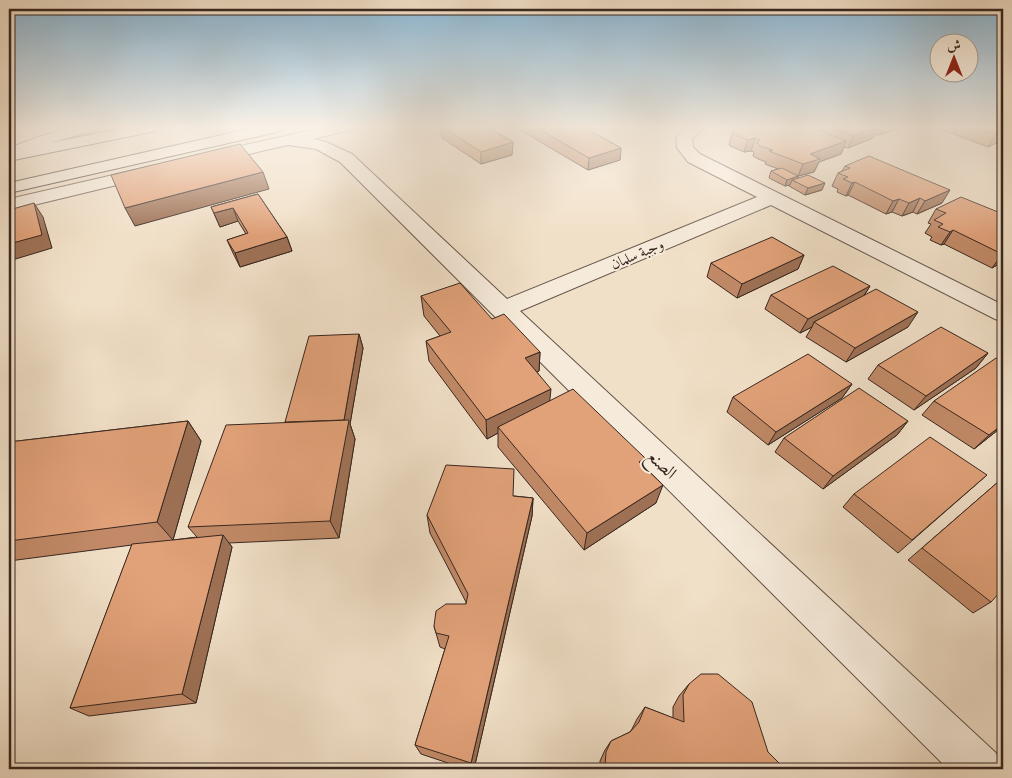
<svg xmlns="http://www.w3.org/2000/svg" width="1012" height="778" font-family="'IM FELL Great Primer',Amiri,serif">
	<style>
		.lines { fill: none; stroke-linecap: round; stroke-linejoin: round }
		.minor-casing { stroke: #66554a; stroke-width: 2 }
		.secondary-casing { stroke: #382720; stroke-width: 2 }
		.minor { fill: #f6ebdb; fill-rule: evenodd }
		.secondary { fill: #f6ebdb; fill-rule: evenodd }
		.wall { fill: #c28a68; stroke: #382720 }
		.shaded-wall { fill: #9e7155; stroke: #382720 }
		.building { fill: #e1a179; stroke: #382720 }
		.labels { text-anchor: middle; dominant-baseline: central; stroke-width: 4; stroke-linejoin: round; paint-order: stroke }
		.far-street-label { font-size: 15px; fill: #382720; stroke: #f6ebdb }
		.street-label { font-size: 18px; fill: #382720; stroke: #f6ebdb }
	</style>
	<rect width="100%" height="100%" fill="#f1e0c8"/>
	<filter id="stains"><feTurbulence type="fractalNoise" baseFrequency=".004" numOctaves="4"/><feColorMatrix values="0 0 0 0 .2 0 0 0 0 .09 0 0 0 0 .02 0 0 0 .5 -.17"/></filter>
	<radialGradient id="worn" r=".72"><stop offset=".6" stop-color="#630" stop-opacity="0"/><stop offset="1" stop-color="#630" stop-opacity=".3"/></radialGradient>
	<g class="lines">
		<defs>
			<g id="minor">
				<polygon points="74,127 99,127 96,130 53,142 9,159 9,148 41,136"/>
				<polygon points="326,127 353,127 350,130 313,139 326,142 352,154 507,299 757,197 688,162 677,148 676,138 685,127 705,127 692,139 693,147 700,154 1003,305 1003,322 995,319 771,205 520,311 996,753 1002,769 948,769 340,162 316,149 288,145 210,163 204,162 202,158 204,154"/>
				<polygon points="148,167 154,168 157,172 154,176 9,211 9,199"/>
			</g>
			<g id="secondary">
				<polygon points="129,127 159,127 156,130 151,132 9,161 9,151"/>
				<polygon points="257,127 285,127 282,130 277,132 9,193 9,183"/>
			</g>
		</defs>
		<!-- minor casing -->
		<use href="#minor" class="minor-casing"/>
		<!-- secondary casing -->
		<use href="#secondary" class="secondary-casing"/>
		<!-- minor -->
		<use href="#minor" class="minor"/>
		<!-- secondary -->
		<use href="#secondary" class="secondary"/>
	</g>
	<!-- wall -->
	<g class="wall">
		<polygon points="441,127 487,127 513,142 512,155 481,164 442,138"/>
		<polygon points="515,127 583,127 621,148 620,160 588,170"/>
		<polygon points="753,127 901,127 880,135 875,134 873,138 848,148 844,147 841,154 819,162 814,172 798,176 798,178 822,190 805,195 789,186 790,185 785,186 769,178 771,171 778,169 765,164 766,162 756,158 753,156 754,152 751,151 744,152 730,146 729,144 733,131 752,128"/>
		<polygon points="938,127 1003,127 1003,146 996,143 988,147 937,128"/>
		<polygon points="845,166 942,203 917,214 913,212 902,216 892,212 886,214 848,195 846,196 837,192 838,189 832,186 838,173 842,171"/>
		<polygon points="258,194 287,237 292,251 240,267 233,253 227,240 246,234 238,221 220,227 211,207"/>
		<polygon points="936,209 1003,214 1003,268 997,265 992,268 944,244 941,245 930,240 932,237 925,233 931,224 928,223"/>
		<polygon points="804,255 798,269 737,298 707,277 711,263"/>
		<polygon points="870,286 864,296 908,327 846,362 806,337 812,327 800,333 765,309 771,295"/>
		<polygon points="421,296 492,319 540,352 539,371 537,372 550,401 645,458 643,466 656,503 584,550 498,447 498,433 487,439 429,361 426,341 440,336 424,316"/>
		<polygon points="359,334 363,348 350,424 355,439 339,538 229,543 232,547 196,703 89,716 70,708 132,545 9,561 9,442 188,421 201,441 173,540 197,537 188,527 285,422"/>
		<polygon points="988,353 976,368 914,410 868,379 878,365"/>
		<polygon points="1003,362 1003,426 974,449 922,415 934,401"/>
		<polygon points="852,384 842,398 768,445 727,412 733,397"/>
		<polygon points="908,421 897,435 823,489 775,452 784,438"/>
		<polygon points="987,475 898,553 843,507 854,494"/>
		<polygon points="998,482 991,602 973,613 908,560"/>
		<polygon points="514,496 533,498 532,516 474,769 466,769 421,754 415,745 445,649 440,647 434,626 466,604 466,602 430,533 427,515"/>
		<polygon points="689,684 768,752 785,769 600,769 600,761 605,750 611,741 630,732 632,729 637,719 645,707 673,718 673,707 679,696"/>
	</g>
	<!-- shaded-wall -->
	<g class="shaded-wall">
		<polygon points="877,127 878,127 873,138 848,148 853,136"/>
		<polygon points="884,127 901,127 880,135"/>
		<polygon points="1003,132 996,143 988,147 996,134"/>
		<polygon points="755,138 751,151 744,152 748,140"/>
		<polygon points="846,141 841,154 819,162 814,172 798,176 803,164 810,154"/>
		<polygon points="513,142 512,155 481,164 481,152"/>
		<polygon points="621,148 620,160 588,170 589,158"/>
		<polygon points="263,172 269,189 135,226 125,208"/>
		<polygon points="798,176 796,182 792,180 790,185 785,186 787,180"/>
		<polygon points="855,182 848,195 846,196 852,183"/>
		<polygon points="825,183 822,190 805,195 808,188"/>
		<polygon points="950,190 942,203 917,214 925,201"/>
		<polygon points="920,198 913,212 902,216 909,203"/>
		<polygon points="899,199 892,212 886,214 893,201"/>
		<polygon points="34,203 43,217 52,248 9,261 9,244"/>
		<polygon points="233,208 238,221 220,227 214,213"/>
		<polygon points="953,230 944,244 941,245 950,232"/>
		<polygon points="287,237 292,251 240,267 235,253"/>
		<polygon points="1003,253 1003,256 997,265 992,268"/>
		<polygon points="804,255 798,269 737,298 742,284"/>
		<polygon points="870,286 861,300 814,322 812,327 800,333 808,319"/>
		<polygon points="918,312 908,327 846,362 855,348"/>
		<polygon points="359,334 363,348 350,424 355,439 339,538 330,521 344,420"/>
		<polygon points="540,352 539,371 524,378 525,358"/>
		<polygon points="988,353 976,368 914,410 926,396"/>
		<polygon points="852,384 842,398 768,445 776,432"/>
		<polygon points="551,389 549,408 498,427 498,433 487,439 486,420"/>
		<polygon points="188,421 201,441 173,540 157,522"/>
		<polygon points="908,421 897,435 823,489 833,476"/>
		<polygon points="1003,424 1003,426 974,449 989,435"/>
		<polygon points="645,458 640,477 639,462"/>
		<polygon points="663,485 656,503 584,550 587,533"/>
		<polygon points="533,498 532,516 474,769 472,769 471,763"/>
		<polygon points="223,535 232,547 196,703 182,694"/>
	</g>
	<!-- building -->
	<g class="building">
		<polygon points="442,127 487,127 513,142 481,152"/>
		<polygon points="535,127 583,127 621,148 589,158"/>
		<polygon points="756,127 810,127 846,141 810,154 820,159 803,164 769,151 773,150 760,146 757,143 760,140 755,138 748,140 733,134 733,131 737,128 758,129"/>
		<polygon points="830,127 877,127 853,136"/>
		<polygon points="974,127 1003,127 1003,132 996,134"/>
		<polygon points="240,144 263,172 125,208 111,175"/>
		<polygon points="869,156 950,190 925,201 920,198 909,203 899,199 893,201 855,182 852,183 843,179 848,177 838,173 850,168 845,166"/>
		<polygon points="782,168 798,176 787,180 771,171"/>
		<polygon points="808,175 825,183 808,188 792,180"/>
		<polygon points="258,194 287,237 235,253 227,240 248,233 233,208 214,213 211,207"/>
		<polygon points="961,197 1003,214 1003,253 1002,254 953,230 950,232 938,227 943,224 934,220 946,213 936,209"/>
		<polygon points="34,203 42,235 9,244 9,210"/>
		<polygon points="772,237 804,255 742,284 711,263"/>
		<polygon points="833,266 870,286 808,319 771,295"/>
		<polygon points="460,283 492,319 504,314 540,352 525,358 551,389 486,420 426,341 451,332 421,296"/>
		<polygon points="876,289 918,312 855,348 814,322"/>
		<polygon points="941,327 988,353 926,396 878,365"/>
		<polygon points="359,334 344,420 285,422 309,336"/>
		<polygon points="808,354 852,384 776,432 733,397"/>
		<polygon points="996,358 1003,362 1003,424 989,435 934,401"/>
		<polygon points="859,388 908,421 833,476 784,438"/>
		<polygon points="573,389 645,458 639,462 663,485 587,533 498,427"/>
		<polygon points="349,420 330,521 188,527 226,425"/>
		<polygon points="188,421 157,522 9,541 9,442"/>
		<polygon points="930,437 987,475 912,540 854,494"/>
		<polygon points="446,465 514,469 513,496 533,498 471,763 415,745 449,636 436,633 434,626 436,611 446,604 466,604 468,594 427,515"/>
		<polygon points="998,482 1003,485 1003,589 991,602 922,548"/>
		<polygon points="223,535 182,694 70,708 132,544"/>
		<polygon points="701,674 718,674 752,702 768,752 785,769 607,769 605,766 606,752 611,741 630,732 639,722 645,707 684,722 683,695 689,684"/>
	</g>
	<!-- sky -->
	<linearGradient id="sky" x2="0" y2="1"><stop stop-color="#89b7d6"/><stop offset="0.54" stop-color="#f9f1e6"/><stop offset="1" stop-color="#f9f1e6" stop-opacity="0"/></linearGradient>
	<rect width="1012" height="236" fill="url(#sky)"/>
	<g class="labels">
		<!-- far-street labels -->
		<g class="far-street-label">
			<text transform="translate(637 254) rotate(-23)">وجبة سلمان</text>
		</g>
		<!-- street labels -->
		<g class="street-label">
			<text transform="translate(662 464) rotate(44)">الصنع</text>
		</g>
	</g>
	<!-- margin -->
	<rect width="1012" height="778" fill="none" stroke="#f1e0c8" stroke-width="30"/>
	<rect x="10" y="10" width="992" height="758" fill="none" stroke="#382720" stroke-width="2.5"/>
	<rect x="15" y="15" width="982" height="748" fill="none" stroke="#382720"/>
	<!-- north arrow -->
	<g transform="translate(954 58)"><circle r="24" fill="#f6ebdb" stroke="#aa9d90"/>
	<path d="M0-4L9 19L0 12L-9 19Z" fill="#8f2418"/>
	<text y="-8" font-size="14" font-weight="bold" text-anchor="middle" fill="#382720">ش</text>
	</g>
	<rect width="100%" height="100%" filter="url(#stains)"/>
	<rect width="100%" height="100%" fill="url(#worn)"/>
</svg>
